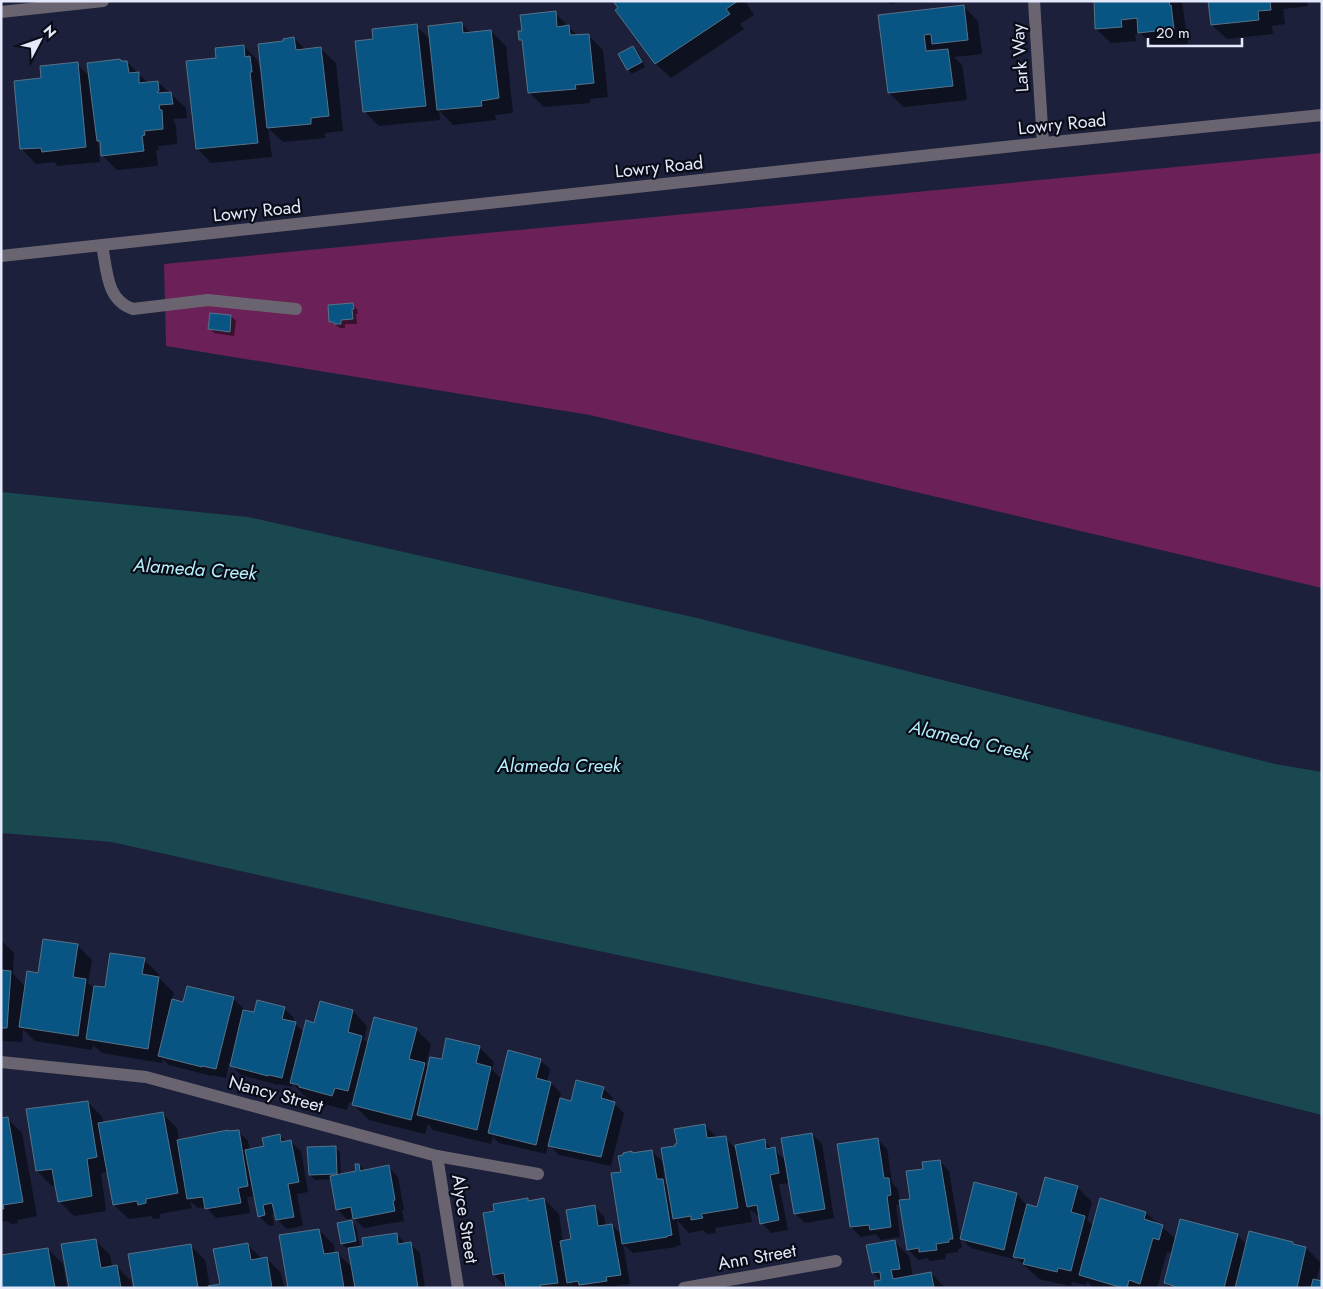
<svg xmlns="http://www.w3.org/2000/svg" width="1323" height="1289" font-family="Jost,sans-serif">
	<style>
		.green { fill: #6b2157 }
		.water { fill: #1a4850 }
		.shadow { fill: #0007 }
		.building { fill: #085584; stroke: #567288 }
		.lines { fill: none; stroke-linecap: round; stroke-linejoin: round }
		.minor { stroke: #6a6471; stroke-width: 12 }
		.labels { text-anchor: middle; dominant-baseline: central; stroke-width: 4.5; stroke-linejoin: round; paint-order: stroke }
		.street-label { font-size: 18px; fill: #e4e8fa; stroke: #090b16 }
		.water-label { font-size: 19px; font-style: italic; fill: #b2effb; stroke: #090b16 }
	</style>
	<rect width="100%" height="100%" fill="#1c203a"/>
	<!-- green -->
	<polygon class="green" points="1322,153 1322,588 590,415 166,346 164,264"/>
	<!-- water -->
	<polygon class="water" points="1,492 248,517 697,618 1275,764 1322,772 1322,1115 1047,1046 533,937 112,842 1,833"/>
	<!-- shadow -->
	<g class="shadow">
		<polygon points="614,1 745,1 754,15 740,24 744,29 671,78 656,64 617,10 619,8"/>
		<polygon points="887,1 913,1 890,4"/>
		<polygon points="1096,1 1182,1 1188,44 1154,47 1140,33 1135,34 1136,41 1111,43 1096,29"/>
		<polygon points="1210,1 1307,1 1308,6 1283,9 1285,24 1272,26 1273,34 1227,39 1212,25"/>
		<polygon points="963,6 978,21 982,54 954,57 962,65 967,100 904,107 889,93 880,16"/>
		<polygon points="555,13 578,36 588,35 603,50 608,97 590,99 590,103 544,107 530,93 523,43 520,40 523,32"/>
		<polygon points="461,23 471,33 491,31 506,46 513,113 495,115 496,120 453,125 439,110 440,120 379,126 364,111 374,40 416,26 431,40"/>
		<polygon points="294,38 306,50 321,49 336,63 343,131 325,133 325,138 283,142 268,128 272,157 211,163 197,148 218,59 244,46 258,61 259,67 262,70 284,42"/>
		<polygon points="633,48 638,52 645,67 632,74 628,69"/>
		<polygon points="122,62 127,62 148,83 158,82 186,108 187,118 173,119 176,126 177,144 158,146 159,150 156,150 158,166 117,170 102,155 101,143 98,140 100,162 58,166 54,162 36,164 22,149 43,79 77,64 90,77"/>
		<polygon points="353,305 357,309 358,314 356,314 357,324 345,324 345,328 340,328 330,321"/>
		<polygon points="231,316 236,321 234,336 214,333 210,328"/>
		<polygon points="1,940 14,953 13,974 26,987 39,975 77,945 92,960 88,983 95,989 106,989 144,960 159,974 159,978 174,993 172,1001 184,1004 233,998 243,1008 242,1011 255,1014 284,1008 294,1018 293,1022 304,1032 315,1025 353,1011 367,1026 364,1039 369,1044 416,1029 431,1044 426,1065 429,1068 443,1061 479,1047 494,1062 492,1070 502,1079 540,1060 550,1069 547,1082 551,1083 561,1093 559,1099 572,1103 603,1088 613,1098 612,1102 624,1113 611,1166 559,1155 548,1144 546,1154 499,1143 493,1137 491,1144 433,1130 428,1124 425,1134 369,1120 354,1105 354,1103 349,1102 347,1110 315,1102 312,1099 306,1097 293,1084 292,1087 278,1084 278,1085 241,1075 229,1063 226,1078 212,1075 212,1076 169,1065 163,1059 162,1063 102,1053 93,1045 92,1050 35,1041 23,1029 22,1042 1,1041"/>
		<polygon points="88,1102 102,1117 104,1123 162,1113 177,1128 179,1141 194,1138 194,1137 238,1131 248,1141 250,1150 265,1147 280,1136 286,1142 291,1142 301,1151 308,1192 297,1194 303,1226 287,1229 277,1219 276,1214 272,1214 274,1225 269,1226 259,1216 255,1196 247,1197 250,1213 216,1218 206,1207 198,1208 190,1201 192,1208 160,1214 160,1218 154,1219 151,1216 129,1219 114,1205 108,1172 101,1173 106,1211 74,1216 59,1201 56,1185 52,1186 37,1171"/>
		<polygon points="7,1118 22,1133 37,1216 17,1220 18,1223 11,1224 7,1221 1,1222 1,1119"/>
		<polygon points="704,1125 718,1138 725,1138 737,1150 764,1141 786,1161 812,1134 822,1144 834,1218 805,1223 795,1213 790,1183 779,1184 788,1230 771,1233 762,1223 760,1216 758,1216 750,1209 752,1222 715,1228 716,1233 707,1234 703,1230 689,1233 677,1220 681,1245 676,1246 676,1247 633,1253 623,1244 630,1284 615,1286 616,1288 573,1288 570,1284 570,1288 507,1288 494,1275 495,1212 527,1200 529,1202 544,1199 559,1214 563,1242 572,1241 595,1207 604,1217 606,1226 612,1225 622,1235 622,1173 633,1154 652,1152 662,1161 665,1183 669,1187 677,1147"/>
		<polygon points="877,1139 887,1149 892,1183 898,1189 900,1201 912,1200 924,1170 940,1161 949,1171 962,1248 958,1249 958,1252 945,1254 946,1259 930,1261 927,1258 918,1260 909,1250 901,1204 896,1205 900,1237 881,1240 876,1234 861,1237 851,1227"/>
		<polygon points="335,1147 340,1152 341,1175 358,1172 359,1165 365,1171 389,1167 398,1177 404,1210 402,1210 404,1221 364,1228 354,1218 347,1219 337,1209 332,1179 315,1180 310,1175"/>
		<polygon points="975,1184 1017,1194 1026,1205 1038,1209 1077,1187 1092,1202 1087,1220 1094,1226 1146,1213 1176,1239 1237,1235 1247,1245 1293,1243 1295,1246 1306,1248 1321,1263 1316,1281 1322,1288 1170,1288 1165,1283 1173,1253 1167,1252 1157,1288 1093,1288 1087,1281 1086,1285 1072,1282 1071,1286 1039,1279 1014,1256 1013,1259 971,1248 961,1238"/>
		<polygon points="351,1221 356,1226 360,1247 396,1234 406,1244 410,1244 420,1253 425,1288 289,1288 319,1230 334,1245 335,1254 338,1254 353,1268 350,1248 347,1248 342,1244"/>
		<polygon points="95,1240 110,1255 112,1267 116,1266 131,1281 132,1288 70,1288"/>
		<polygon points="894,1241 909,1256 913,1277 931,1273 945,1288 877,1288 882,1282 873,1273"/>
		<polygon points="247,1244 262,1259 267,1259 281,1273 284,1288 135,1288 190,1245 205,1260 210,1287 221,1285"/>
		<polygon points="48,1249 63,1264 67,1288 1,1288"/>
	</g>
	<!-- building -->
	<g class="building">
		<polygon points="613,1 738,1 726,9 730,14 655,64 615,10 618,8"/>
		<polygon points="1094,1 1169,1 1170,6 1171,5 1174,29 1138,33 1137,18 1121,20 1122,27 1095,29"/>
		<polygon points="1208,1 1270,1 1271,10 1258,11 1259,20 1211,25"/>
		<polygon points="964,5 968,40 932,44 931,34 924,35 926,51 948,49 953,86 888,93 878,15"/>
		<polygon points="556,11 557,27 569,25 570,35 589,34 594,83 575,85 576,89 528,93 522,40 519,40 518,31 522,31 520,15"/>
		<polygon points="462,22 463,33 491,30 499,98 481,101 482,106 437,110 428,26"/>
		<polygon points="417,24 426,106 363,112 355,41 373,39 372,29"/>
		<polygon points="294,37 296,50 321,47 329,116 311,118 311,124 267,128 258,44 283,41 283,39"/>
		<polygon points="244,45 245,57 250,56 252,72 250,72 258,143 196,149 186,61 216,58 215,48"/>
		<polygon points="633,46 642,62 627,70 618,54"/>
		<polygon points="120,59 121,61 127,61 129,73 139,72 139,83 158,81 159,91 157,92 158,93 171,92 173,104 159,105 160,110 162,110 163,129 144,131 145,135 142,136 144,151 101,156 100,141 97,141 87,63"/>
		<polygon points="78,62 86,147 42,152 41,148 20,149 14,81 41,78 40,66"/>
		<polygon points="353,303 354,309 352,309 353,319 341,320 341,324 334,324 334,322 329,322 328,305"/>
		<polygon points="210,313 231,315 230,332 208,329"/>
		<polygon points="43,939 78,944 73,977 86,979 78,1036 19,1027 27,971 38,973"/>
		<polygon points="110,953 145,958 142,974 159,977 148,1049 86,1039 94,986 105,987"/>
		<polygon points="1,970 11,971 7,1028 1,1028"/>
		<polygon points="187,986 234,997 216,1069 202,1066 202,1067 158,1056 172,999 183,1002"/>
		<polygon points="257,1000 285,1007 282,1019 296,1022 282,1078 269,1075 268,1076 230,1066 243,1010 254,1012"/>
		<polygon points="320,1001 353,1010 348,1032 362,1036 348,1091 335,1088 332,1096 299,1087 299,1085 290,1083 306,1020 314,1023"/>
		<polygon points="374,1017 417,1028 409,1059 425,1063 411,1120 352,1105"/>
		<polygon points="446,1038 480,1046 476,1063 491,1067 477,1130 417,1115 430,1057 442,1059"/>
		<polygon points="508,1050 541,1059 536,1078 551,1082 536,1145 488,1133"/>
		<polygon points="576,1080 604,1087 601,1098 615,1102 601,1157 548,1146 560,1098 571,1101"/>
		<polygon points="88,1101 97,1157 87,1159 92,1196 58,1202 52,1169 36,1171 26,1109"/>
		<polygon points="163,1112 178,1193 146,1199 146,1203 138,1205 137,1201 113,1205 98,1123"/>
		<polygon points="8,1117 23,1202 3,1205 4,1209 1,1209 1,1118"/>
		<polygon points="705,1124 707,1138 726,1136 738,1208 701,1214 703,1218 691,1220 691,1216 673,1219 661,1148 675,1146 675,1144 677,1143 674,1129"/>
		<polygon points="228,1130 228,1131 239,1130 248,1186 238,1188 241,1203 205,1209 203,1197 187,1199 177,1140"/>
		<polygon points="812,1133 825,1209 794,1214 781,1138"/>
		<polygon points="280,1134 281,1142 291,1140 299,1182 288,1184 294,1217 276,1220 272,1203 263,1205 265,1215 258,1217 245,1150 264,1146 262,1138"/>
		<polygon points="878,1138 884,1178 889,1178 891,1195 887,1196 891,1227 870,1230 869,1225 850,1227 837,1144"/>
		<polygon points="765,1139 766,1149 775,1147 779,1173 770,1175 779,1220 760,1224 757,1205 747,1207 735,1145"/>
		<polygon points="336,1146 337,1174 309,1175 307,1147"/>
		<polygon points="652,1150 657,1179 663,1179 672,1235 667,1236 667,1237 622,1244 611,1173 621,1172 618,1156 623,1155 623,1153 632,1151 632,1153"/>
		<polygon points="940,1160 953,1239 949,1239 949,1242 936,1244 937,1250 919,1252 919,1248 907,1250 899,1200 910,1199 906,1171 923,1169 922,1162"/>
		<polygon points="355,1164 359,1164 360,1171 389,1165 395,1200 393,1201 395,1211 353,1219 351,1207 336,1210 330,1176 356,1171"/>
		<polygon points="1045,1177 1078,1186 1071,1212 1085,1216 1071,1271 1058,1268 1057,1272 1023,1264 1025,1259 1013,1257 1027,1204 1037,1207"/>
		<polygon points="974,1182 1017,1193 1004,1250 960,1239"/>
		<polygon points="528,1198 528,1201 544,1198 558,1283 540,1285 541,1288 506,1288 504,1273 493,1275 483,1213 494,1211 493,1204"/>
		<polygon points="1100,1198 1146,1212 1144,1219 1163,1225 1159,1240 1153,1238 1140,1284 1129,1280 1127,1288 1123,1288 1079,1275"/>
		<polygon points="595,1205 598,1226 612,1224 621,1275 606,1277 607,1281 579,1285 578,1281 567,1283 560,1241 571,1239 566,1210"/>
		<polygon points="1180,1219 1238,1234 1224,1288 1174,1288 1174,1286 1164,1283"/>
		<polygon points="352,1220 356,1241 341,1244 337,1223"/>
		<polygon points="319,1229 324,1254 338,1252 344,1288 288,1288 279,1235"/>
		<polygon points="1249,1231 1293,1242 1293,1244 1306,1247 1297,1288 1235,1288"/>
		<polygon points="397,1233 398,1244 411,1242 418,1288 355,1288 348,1248 363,1246 362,1238"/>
		<polygon points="96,1239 101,1268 117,1265 121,1288 69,1288 61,1244"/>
		<polygon points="895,1240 900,1269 891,1270 893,1279 931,1272 934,1288 875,1288 874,1281 881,1280 880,1272 872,1273 866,1245"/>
		<polygon points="248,1243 251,1260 267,1257 272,1288 208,1288 208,1286 220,1284 213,1249"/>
		<polygon points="191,1244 198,1288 134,1288 128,1254"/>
		<polygon points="48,1248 55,1288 1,1288 1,1255"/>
		<polygon points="1313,1279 1322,1281 1322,1288 1311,1288"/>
	</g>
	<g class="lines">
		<!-- minor -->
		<g class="minor">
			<polyline points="1034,1 1043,143"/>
			<polyline points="1,12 103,1"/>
			<path d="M102 245C107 270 106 300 133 309L208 300 296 309"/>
			<polyline points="1,256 1014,146 1322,115"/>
			<polyline points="1,1062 146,1077 437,1156 538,1174"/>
			<polyline points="437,1156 458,1288"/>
			<polyline points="684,1288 836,1261"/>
		</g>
	</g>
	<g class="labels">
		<!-- street labels -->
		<g class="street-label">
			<text transform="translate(1020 58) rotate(-94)">Lark Way</text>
			<text transform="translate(1062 124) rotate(-6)">Lowry Road</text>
			<text transform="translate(659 167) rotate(-6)">Lowry Road</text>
			<text transform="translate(257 211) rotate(-6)">Lowry Road</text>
			<text transform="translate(276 1094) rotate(15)">Nancy Street</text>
			<text transform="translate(465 1219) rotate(81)">Alyce Street</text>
			<text transform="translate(757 1257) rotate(-10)">Ann Street</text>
		</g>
		<!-- water labels -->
		<g class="water-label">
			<text transform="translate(195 569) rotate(4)">Alameda Creek</text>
			<text transform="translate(970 740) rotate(13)">Alameda Creek</text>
			<text x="559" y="765">Alameda Creek</text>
		</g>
	</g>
	<!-- border -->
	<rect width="1323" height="1289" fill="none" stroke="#e4e8fa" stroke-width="5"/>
	<!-- north arrow -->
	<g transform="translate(40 40) rotate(49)" stroke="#090b16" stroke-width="4" paint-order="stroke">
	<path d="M0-4L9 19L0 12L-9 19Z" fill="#e4e8fa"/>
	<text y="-8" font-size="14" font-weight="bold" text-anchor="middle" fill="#e4e8fa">N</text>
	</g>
	<!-- scale -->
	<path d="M1148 38v8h94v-8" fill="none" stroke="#e4e8fa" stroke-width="2.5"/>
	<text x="1156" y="38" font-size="15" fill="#e4e8fa" stroke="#090b16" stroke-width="4" paint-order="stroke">20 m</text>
</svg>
